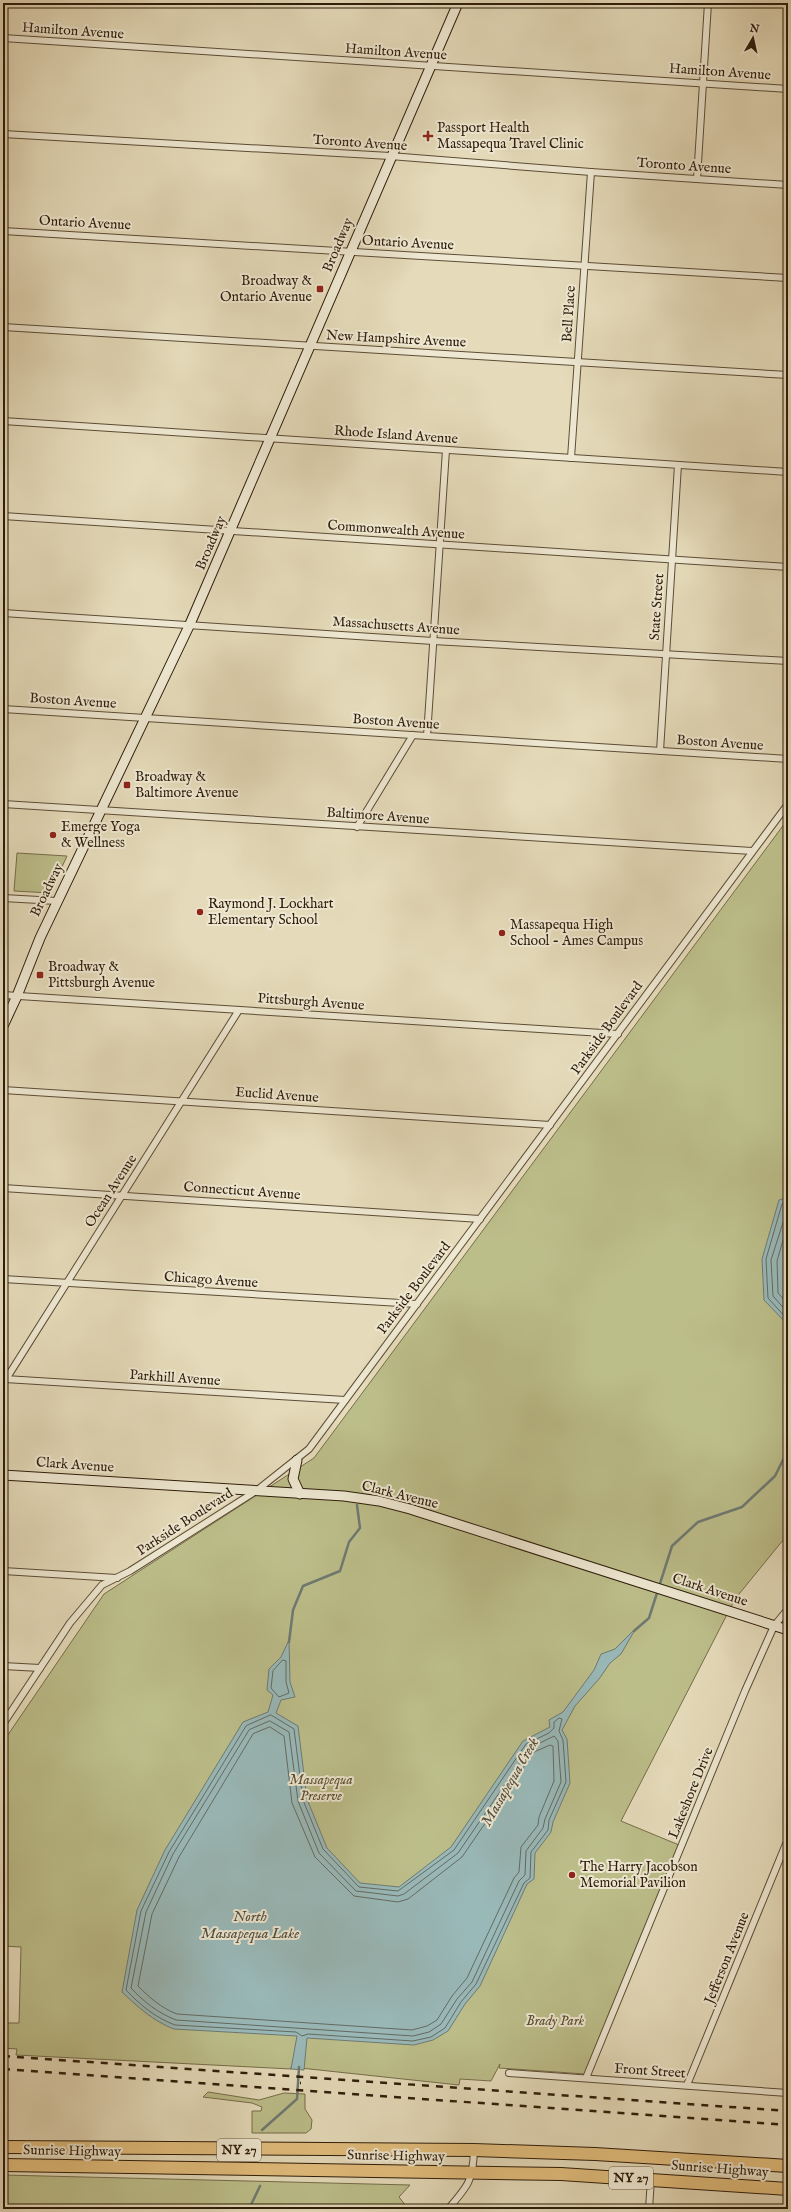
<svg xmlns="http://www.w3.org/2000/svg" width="791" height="2212" font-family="'IM FELL English',serif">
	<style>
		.green { fill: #bcbe8a; stroke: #756d4a }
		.water { fill: #99b9b9; stroke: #6e7a73 }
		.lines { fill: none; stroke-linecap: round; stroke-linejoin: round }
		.shore { stroke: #646a62; stroke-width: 1 }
		.stream { stroke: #6e7a73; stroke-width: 2.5 }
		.street-casing { stroke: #5c4c36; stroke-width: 8 }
		.secondary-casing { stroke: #2e1c0a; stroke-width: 11 }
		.highway-casing { stroke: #2e1c0a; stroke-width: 14 }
		.street { stroke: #eee8d2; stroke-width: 6 }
		.secondary { stroke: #eee8d2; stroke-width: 9 }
		.highway { stroke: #e2be7d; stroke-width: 12 }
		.rail { stroke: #2e1c0a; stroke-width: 2.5; stroke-dasharray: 7 7; stroke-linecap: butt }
		.poi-dot { fill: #8f2418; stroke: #eee8d2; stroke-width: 1.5 }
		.labels { text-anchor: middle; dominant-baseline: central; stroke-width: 4; stroke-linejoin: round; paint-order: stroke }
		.shield { fill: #eee8d2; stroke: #685946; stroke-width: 1 }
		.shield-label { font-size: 13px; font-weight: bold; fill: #2e1c0a }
		.street-label { font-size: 14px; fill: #2e1c0a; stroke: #eee8d2 }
		.poi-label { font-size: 14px; fill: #2e1c0a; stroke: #eee8d2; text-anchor: start }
		.park-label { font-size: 14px; font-style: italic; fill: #594d30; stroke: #eee8d2 }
		.water-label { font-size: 15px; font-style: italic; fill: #4e4b3f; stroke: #eee8d2 }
	</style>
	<rect width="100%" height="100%" fill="#e5dbba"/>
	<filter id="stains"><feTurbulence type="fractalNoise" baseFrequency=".005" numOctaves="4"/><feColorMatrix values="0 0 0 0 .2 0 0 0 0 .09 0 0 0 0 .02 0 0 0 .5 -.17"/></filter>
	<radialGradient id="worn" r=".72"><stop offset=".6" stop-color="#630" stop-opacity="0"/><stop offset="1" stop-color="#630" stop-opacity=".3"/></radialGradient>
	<!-- green -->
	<g class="green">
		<polygon points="788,819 788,1534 735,1599 621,1821 679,1845 585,2074 499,2068 500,2064 491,2081 460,2079 459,2085 291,2067 291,2069 16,2055 17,2049 3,2048 3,2023 19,2023 21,1947 3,1946 3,1742 104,1594 314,1458"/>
		<polygon points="17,853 67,856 50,893 14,891"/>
		<polygon points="208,2092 259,2100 284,2093 305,2094 305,2109 312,2120 311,2129 306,2133 252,2133 252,2111 261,2111 262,2107 252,2103 203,2097"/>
		<polygon points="3,2175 410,2185 399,2197 406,2206 403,2209 3,2209"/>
	</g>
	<!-- water -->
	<g class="water">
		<polygon points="788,1197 788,1325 764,1300 762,1259 779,1200"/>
		<path d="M636 1628 621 1654 610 1663 599 1679 575 1706 562 1730 567 1739 570 1783 553 1822 551 1832 535 1853 534 1879 527 1884 480 1986 465 2004 448 2031 433 2040 414 2045 307 2038 304 2070 291 2069 297 2036 174 2029C153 2021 138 2007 122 1992L137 1910 165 1850 243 1722 268 1712 273 1695 267 1690 269 1669 281 1657 289 1640 290 1682 295 1697 281 1700 276 1713 298 1726 307 1799 327 1848 360 1883 399 1887 451 1847 523 1741 550 1727 549 1720 563 1712 594 1670 601 1654 615 1649Z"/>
	</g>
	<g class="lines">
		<!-- shore -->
		<g class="shore">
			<polyline points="788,1202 782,1204 766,1259 768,1298 788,1320"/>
			<polyline points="788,1207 771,1260 773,1296 788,1313"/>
			<polyline points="788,1223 777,1261 778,1293 788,1304"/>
			<polygon points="283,1660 286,1661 286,1682 289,1693 279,1697 271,1688 273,1671"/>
			<path d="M271 1715 294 1729 303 1800 323 1849 359 1887 398 1891 454 1850 526 1744 549 1733 554 1728V1722L559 1718 562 1719 559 1731 563 1740 566 1782 549 1820 548 1830 531 1852 530 1878 524 1883 476 1984 461 2002 445 2028 431 2037 413 2041 308 2034 302 2036 296 2032 175 2025C156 2018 140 2005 126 1990L141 1911 169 1852 246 1726Z"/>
			<path d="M270 1721 289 1732 298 1801 319 1853 356 1891 398 1896 404 1894 458 1853 530 1748 554 1736 558 1741 561 1782 545 1819 543 1828 526 1851 525 1875 519 1881 472 1982 457 1999 441 2024 429 2032 413 2036 176 2020C158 2013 144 2002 131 1988L146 1912 173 1854 249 1730Z"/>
			<path d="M270 1727 284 1736 292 1803 315 1857 354 1896 398 1902 408 1899 462 1857 534 1752 550 1745 553 1746 554 1781 539 1817 538 1825 521 1847 519 1872 514 1878 467 1978 452 1996 437 2020 427 2026 412 2030 177 2014C161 2008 149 1997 138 1986L152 1914 179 1857 253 1734Z"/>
		</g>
		<!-- stream -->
		<g class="stream">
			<polyline points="634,1631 649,1618 672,1546 698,1522 742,1507 775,1476 788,1450"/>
			<polyline points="289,1642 293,1610 303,1586 340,1571 349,1542 360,1528 357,1505"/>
			<polyline points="262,2130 297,2099 299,2067"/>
			<polyline points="249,2209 260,2186"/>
		</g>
		<defs>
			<g id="street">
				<polyline points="3,38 788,89"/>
				<polyline points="3,134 390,156 591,172 788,185"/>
				<polyline points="697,179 708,3"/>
				<polyline points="3,231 788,278"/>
				<polyline points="3,327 788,375"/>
				<polyline points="3,421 788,472"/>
				<polyline points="571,458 591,172"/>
				<polyline points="3,516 788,567"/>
				<polyline points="3,613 433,641 788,661"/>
				<polyline points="3,709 788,759"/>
				<polyline points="427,736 446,450"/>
				<polyline points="660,751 678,465"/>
				<polyline points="3,804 752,851"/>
				<polyline points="357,827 413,735"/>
				<polyline points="3,898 57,901"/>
				<polyline points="3,995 618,1034"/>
				<polyline points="3,1090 550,1125"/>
				<polyline points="3,1188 480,1219"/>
				<polyline points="3,1279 417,1304"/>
				<polyline points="5,1379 345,1400"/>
				<polyline points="3,1384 239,1010"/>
				<polyline points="3,1571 117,1578"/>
				<polyline points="3,1666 40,1668"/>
				<polyline points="3,1724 70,1623 102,1585 130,1571 256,1491 309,1449 788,804"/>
				<polyline points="509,2073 788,2093"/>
				<polyline points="586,2078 745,1691 774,1626 788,1609"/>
				<polyline points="687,2085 788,1839"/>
				<path d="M448 2209C468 2186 473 2181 474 2150"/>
				<polyline points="649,2209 651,2179"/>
			</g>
			<g id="secondary">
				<polyline points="3,1026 17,996 40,938 190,624 458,3"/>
				<polyline points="297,1460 293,1479 300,1494"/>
				<polyline points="3,1475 344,1496 379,1501 410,1509 788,1630"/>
			</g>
			<g id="highway">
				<polyline points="3,2147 474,2150 595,2154 788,2166"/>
				<polyline points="3,2165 561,2174 788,2189"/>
			</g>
		</defs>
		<!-- street casing -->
		<use href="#street" class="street-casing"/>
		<!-- secondary casing -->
		<use href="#secondary" class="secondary-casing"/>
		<!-- highway casing -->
		<use href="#highway" class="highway-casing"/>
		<!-- street -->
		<use href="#street" class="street"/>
		<!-- secondary -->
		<use href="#secondary" class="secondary"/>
		<!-- highway -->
		<use href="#highway" class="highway"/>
		<!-- rail -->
		<g class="rail">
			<polyline points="3,2056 788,2111"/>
			<polyline points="3,2069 788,2125"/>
			<polyline points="300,2083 301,2083"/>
		</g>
	</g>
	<!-- markers -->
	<g class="poi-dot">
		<path d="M426 130h4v4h4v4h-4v4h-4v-4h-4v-4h4z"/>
		<rect x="316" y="285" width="8" height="8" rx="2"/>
		<rect x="123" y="781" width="8" height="8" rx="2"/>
		<circle cx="53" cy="835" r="4"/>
		<circle cx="200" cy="912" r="4"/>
		<circle cx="502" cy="933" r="4"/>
		<rect x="36" y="971" width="8" height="8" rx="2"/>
		<circle cx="572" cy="1875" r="4"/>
	</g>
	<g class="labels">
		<!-- shield labels -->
		<g class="shield">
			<rect x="217" y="2139" width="44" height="22" rx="3"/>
			<rect x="609" y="2167" width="44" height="22" rx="3"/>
		</g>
		<g class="shield-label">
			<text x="239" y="2150">NY 27</text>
			<text x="631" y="2178">NY 27</text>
		</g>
		<!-- street labels -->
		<g class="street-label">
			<text transform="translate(73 31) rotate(4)">Hamilton Avenue</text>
			<text transform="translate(396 52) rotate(4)">Hamilton Avenue</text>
			<text transform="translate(720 72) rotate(4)">Hamilton Avenue</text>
			<text transform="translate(360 143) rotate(4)">Toronto Avenue</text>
			<text transform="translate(684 166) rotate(4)">Toronto Avenue</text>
			<text transform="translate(85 223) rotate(3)">Ontario Avenue</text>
			<text transform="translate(408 243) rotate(3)">Ontario Avenue</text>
			<text transform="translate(338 245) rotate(-67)">Broadway</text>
			<text transform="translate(569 314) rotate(-86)">Bell Place</text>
			<text transform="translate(396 339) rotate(3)">New Hampshire Avenue</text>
			<text transform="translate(396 435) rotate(4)">Rhode Island Avenue</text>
			<text transform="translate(396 530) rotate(4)">Commonwealth Avenue</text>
			<text transform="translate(211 543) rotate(-67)">Broadway</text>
			<text transform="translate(657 607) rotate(-86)">State Street</text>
			<text transform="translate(396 626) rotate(4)">Massachusetts Avenue</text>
			<text transform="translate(73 701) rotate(4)">Boston Avenue</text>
			<text transform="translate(396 722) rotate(4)">Boston Avenue</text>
			<text transform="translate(720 743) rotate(4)">Boston Avenue</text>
			<text transform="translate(378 816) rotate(4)">Baltimore Avenue</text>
			<text transform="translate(47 890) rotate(-64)">Broadway</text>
			<text transform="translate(311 1002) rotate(4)">Pittsburgh Avenue</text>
			<text transform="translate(607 1028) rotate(-54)">Parkside Boulevard</text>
			<text transform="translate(277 1095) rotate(4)">Euclid Avenue</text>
			<text transform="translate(111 1191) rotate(-57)">Ocean Avenue</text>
			<text transform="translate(242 1191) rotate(4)">Connecticut Avenue</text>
			<text transform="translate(211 1280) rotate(4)">Chicago Avenue</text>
			<text transform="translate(414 1288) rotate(-53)">Parkside Boulevard</text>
			<text transform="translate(175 1378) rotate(4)">Parkhill Avenue</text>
			<text transform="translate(75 1465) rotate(4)">Clark Avenue</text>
			<text transform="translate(400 1495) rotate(14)">Clark Avenue</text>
			<text transform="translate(185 1522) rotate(-33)">Parkside Boulevard</text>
			<text transform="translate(710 1590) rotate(18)">Clark Avenue</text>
			<text transform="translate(691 1793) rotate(-68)">Lakeshore Drive</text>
			<text transform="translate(727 1958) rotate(-68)">Jefferson Avenue</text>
			<text transform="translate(650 2071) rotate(4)">Front Street</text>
			<text transform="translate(72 2151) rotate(1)">Sunrise Highway</text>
			<text transform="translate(396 2156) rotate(1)">Sunrise Highway</text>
			<text transform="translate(720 2169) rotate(4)">Sunrise Highway</text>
		</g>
		<!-- poi labels -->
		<g class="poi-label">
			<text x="437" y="128">Passport Health<tspan x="437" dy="16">Massapequa Travel Clinic</tspan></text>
			<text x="312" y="281" text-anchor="end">Broadway &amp;<tspan x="312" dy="16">Ontario Avenue</tspan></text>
			<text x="135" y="777">Broadway &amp;<tspan x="135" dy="16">Baltimore Avenue</tspan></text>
			<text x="61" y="827">Emerge Yoga<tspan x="61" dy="16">&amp; Wellness</tspan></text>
			<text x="208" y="904">Raymond J. Lockhart<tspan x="208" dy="16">Elementary School</tspan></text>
			<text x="510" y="925">Massapequa High<tspan x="510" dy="16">School - Ames Campus</tspan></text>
			<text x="48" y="967">Broadway &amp;<tspan x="48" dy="16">Pittsburgh Avenue</tspan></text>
			<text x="580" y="1867">The Harry Jacobson<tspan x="580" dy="16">Memorial Pavilion</tspan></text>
		</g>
		<!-- park labels -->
		<g class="park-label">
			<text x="321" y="1780">Massapequa<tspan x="321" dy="16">Preserve</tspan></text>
			<text x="555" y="2021">Brady Park</text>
		</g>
		<!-- water labels -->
		<g class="water-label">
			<text transform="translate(510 1782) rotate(-60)">Massapequa Creek</text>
			<text x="250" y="1916">North<tspan x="250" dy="17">Massapequa Lake</tspan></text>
		</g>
	</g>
	<!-- margin -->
	<rect width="791" height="2212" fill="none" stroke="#e5dbba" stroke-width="16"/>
	<rect x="4" y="4" width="783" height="2204" fill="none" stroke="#2e1c0a" stroke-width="2"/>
	<rect x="8" y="8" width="775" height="2196" fill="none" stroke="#2e1c0a"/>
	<!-- north arrow -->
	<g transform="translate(753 38) rotate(9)" stroke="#eee8d2" stroke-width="3" paint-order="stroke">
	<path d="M0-3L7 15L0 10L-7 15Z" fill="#2e1c0a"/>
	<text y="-6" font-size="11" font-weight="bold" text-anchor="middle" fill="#2e1c0a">N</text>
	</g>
	<rect width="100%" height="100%" filter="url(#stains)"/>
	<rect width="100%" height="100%" fill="url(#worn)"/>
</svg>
